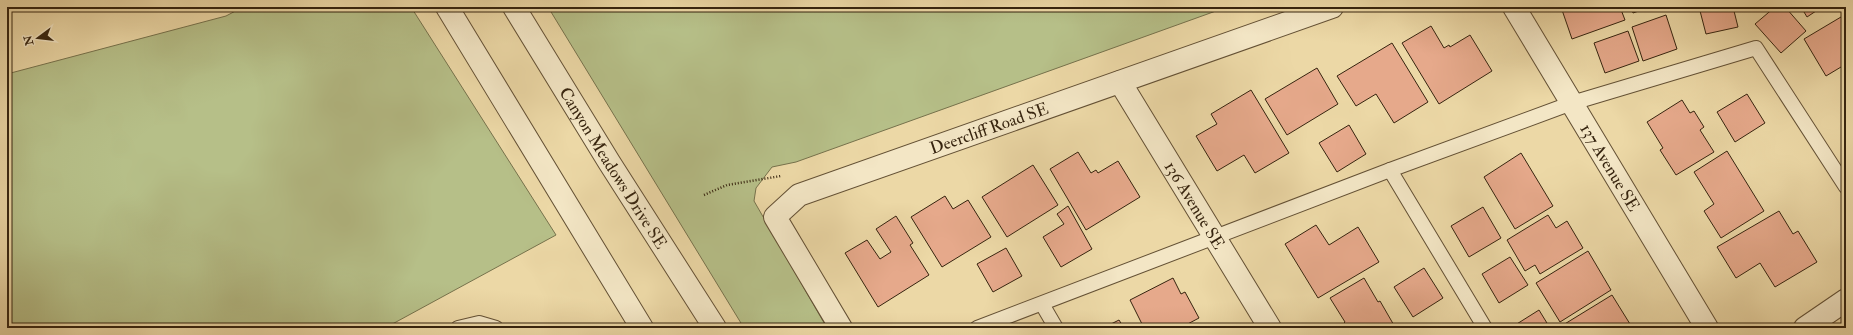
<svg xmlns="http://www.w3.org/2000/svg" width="1853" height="335" font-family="'IM FELL Double Pica',serif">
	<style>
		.green { fill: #b6bf88; stroke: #76724c }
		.building { fill: #e6a98b; stroke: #36240f }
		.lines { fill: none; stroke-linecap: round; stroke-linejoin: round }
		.service-casing { stroke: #645135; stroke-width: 16 }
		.minor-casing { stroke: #645135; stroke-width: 24 }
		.tertiary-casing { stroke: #645135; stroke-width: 24 }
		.path { stroke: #36240f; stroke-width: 2.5; stroke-dasharray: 1 2; stroke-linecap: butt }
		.service { stroke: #f3e6c5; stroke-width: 14 }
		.minor { stroke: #f3e6c5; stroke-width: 22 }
		.tertiary { stroke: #f3e6c5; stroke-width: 22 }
		.labels { text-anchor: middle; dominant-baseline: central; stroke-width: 4; stroke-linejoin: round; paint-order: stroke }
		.street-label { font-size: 17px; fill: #36240f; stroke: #f3e6c5 }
	</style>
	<rect width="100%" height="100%" fill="#ecd8a6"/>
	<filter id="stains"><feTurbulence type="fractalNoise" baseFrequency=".005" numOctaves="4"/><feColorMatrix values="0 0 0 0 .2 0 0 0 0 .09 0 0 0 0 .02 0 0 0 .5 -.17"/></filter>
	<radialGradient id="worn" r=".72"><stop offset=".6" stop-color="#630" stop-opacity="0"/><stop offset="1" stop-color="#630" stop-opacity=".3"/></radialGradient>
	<!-- green -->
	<g class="green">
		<polygon points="243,7 411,7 556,235 385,328 7,328 7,74 226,16"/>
		<polygon points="548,7 1227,7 796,162 772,167 756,188 754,201 827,328 744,328"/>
	</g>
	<!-- building -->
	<g class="building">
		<polygon points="1561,7 1620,7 1625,20 1572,39"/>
		<polygon points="1631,7 1650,7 1633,13"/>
		<polygon points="1699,7 1733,7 1738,27 1706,34"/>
		<polygon points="1775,7 1779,7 1783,11 1786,8 1806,31 1781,53 1755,24"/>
		<polygon points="1801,7 1822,7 1807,17"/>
		<polygon points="1846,14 1846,64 1826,76 1804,39"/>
		<polygon points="1666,15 1677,49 1643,61 1632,27"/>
		<polygon points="1431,26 1444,48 1449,45 1450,47 1470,35 1492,71 1439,104 1402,43"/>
		<polygon points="1628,31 1639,61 1605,73 1594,43"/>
		<polygon points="1392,43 1428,102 1394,123 1376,94 1356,106 1337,76"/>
		<polygon points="1317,68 1338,104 1287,135 1265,99"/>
		<polygon points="1251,90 1289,153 1255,173 1244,155 1217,171 1196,136 1217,124 1211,114"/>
		<polygon points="1747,94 1765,123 1735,142 1717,112"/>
		<polygon points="1682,100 1690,113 1694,111 1704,127 1700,130 1714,152 1676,175 1660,150 1663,148 1647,122"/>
		<polygon points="1349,125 1366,154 1337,172 1319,143"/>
		<polygon points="1727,151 1764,211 1721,238 1704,211 1714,204 1694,172"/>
		<polygon points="1078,152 1091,173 1096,170 1098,173 1118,161 1140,197 1086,230 1050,169"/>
		<polygon points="1521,153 1553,206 1515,229 1484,177"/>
		<polygon points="1033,165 1058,205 1007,237 982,197"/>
		<polygon points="945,196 953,209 968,200 991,237 942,267 911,217"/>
		<polygon points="1068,206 1092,249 1061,267 1043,237 1064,224 1057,214"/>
		<polygon points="1483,207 1501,238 1469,257 1451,226"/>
		<polygon points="1779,211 1793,234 1798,231 1817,262 1775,287 1760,263 1736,278 1717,247"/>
		<polygon points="1548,215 1556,228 1567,221 1583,248 1540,274 1535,265 1525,271 1507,240"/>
		<polygon points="896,216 913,243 910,245 929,275 878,307 845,253 867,240 880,259 891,252 876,229"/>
		<polygon points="1316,225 1329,245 1358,227 1379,262 1318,298 1285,244"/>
		<polygon points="1006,248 1022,276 993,292 977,264"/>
		<polygon points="1588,251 1611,290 1560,322 1536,283"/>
		<polygon points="1510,257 1528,285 1499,303 1482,274"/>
		<polygon points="1424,268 1443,298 1413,317 1394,287"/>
		<polygon points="1173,278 1181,294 1185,292 1199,318 1180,328 1144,328 1130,300"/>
		<polygon points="1364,278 1378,302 1380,301 1395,327 1345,328 1343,324 1345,322 1330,298"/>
		<polygon points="1612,295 1630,324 1624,328 1565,328 1563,325"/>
		<polygon points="1539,310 1550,328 1512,328 1512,327"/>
		<polygon points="1119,320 1124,328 1103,328"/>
	</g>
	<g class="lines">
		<defs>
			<g id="service">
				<polyline points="1390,170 1485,328"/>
				<polyline points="1042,304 1056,328"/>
				<polyline points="458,328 479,323 496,328"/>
				<polyline points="977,328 1390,170 1572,103 1756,48 1846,187"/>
			</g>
			<g id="minor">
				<path id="s1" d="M1514 7 1707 328"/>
				<path id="s2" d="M1120 82 1270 328"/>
				<path id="s3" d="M841 328 775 217 799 195 1332 7"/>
				<polyline points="1805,328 1846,300"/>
			</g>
			<g id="tertiary">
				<polyline points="447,7 642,328"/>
				<path id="s4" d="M514 7 609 162 715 328"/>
			</g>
		</defs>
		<!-- service casing -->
		<use href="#service" class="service-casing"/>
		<!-- minor casing -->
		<use href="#minor" class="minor-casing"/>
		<!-- tertiary casing -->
		<use href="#tertiary" class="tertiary-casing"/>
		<!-- path -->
		<polyline class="path" points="704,195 727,185 781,176"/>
		<!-- service -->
		<use href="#service" class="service"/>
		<!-- minor -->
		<use href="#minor" class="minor"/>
		<!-- tertiary -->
		<use href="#tertiary" class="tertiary"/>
	</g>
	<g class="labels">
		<!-- street labels -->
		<g class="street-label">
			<text stroke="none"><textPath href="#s3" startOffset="363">Deercliff Road SE</textPath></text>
			<text stroke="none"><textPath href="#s1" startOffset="187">137 Avenue SE</textPath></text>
			<text stroke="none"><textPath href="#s4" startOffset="189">Canyon Meadows Drive SE</textPath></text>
			<text stroke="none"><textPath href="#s2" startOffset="144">136 Avenue SE</textPath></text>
		</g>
	</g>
	<!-- margin -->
	<rect width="1853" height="335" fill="none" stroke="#ecd8a6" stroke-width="24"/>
	<rect x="8" y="8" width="1837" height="319" fill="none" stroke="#36240f" stroke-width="2"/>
	<rect x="12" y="12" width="1829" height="311" fill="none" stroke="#36240f"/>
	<!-- north arrow -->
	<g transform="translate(38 38) rotate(255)" stroke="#f3e6c5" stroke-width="3" paint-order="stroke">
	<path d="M0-3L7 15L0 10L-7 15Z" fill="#36240f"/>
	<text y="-6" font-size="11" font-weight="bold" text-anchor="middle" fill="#36240f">N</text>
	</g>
	<rect width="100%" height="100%" filter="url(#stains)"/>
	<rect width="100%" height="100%" fill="url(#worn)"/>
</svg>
